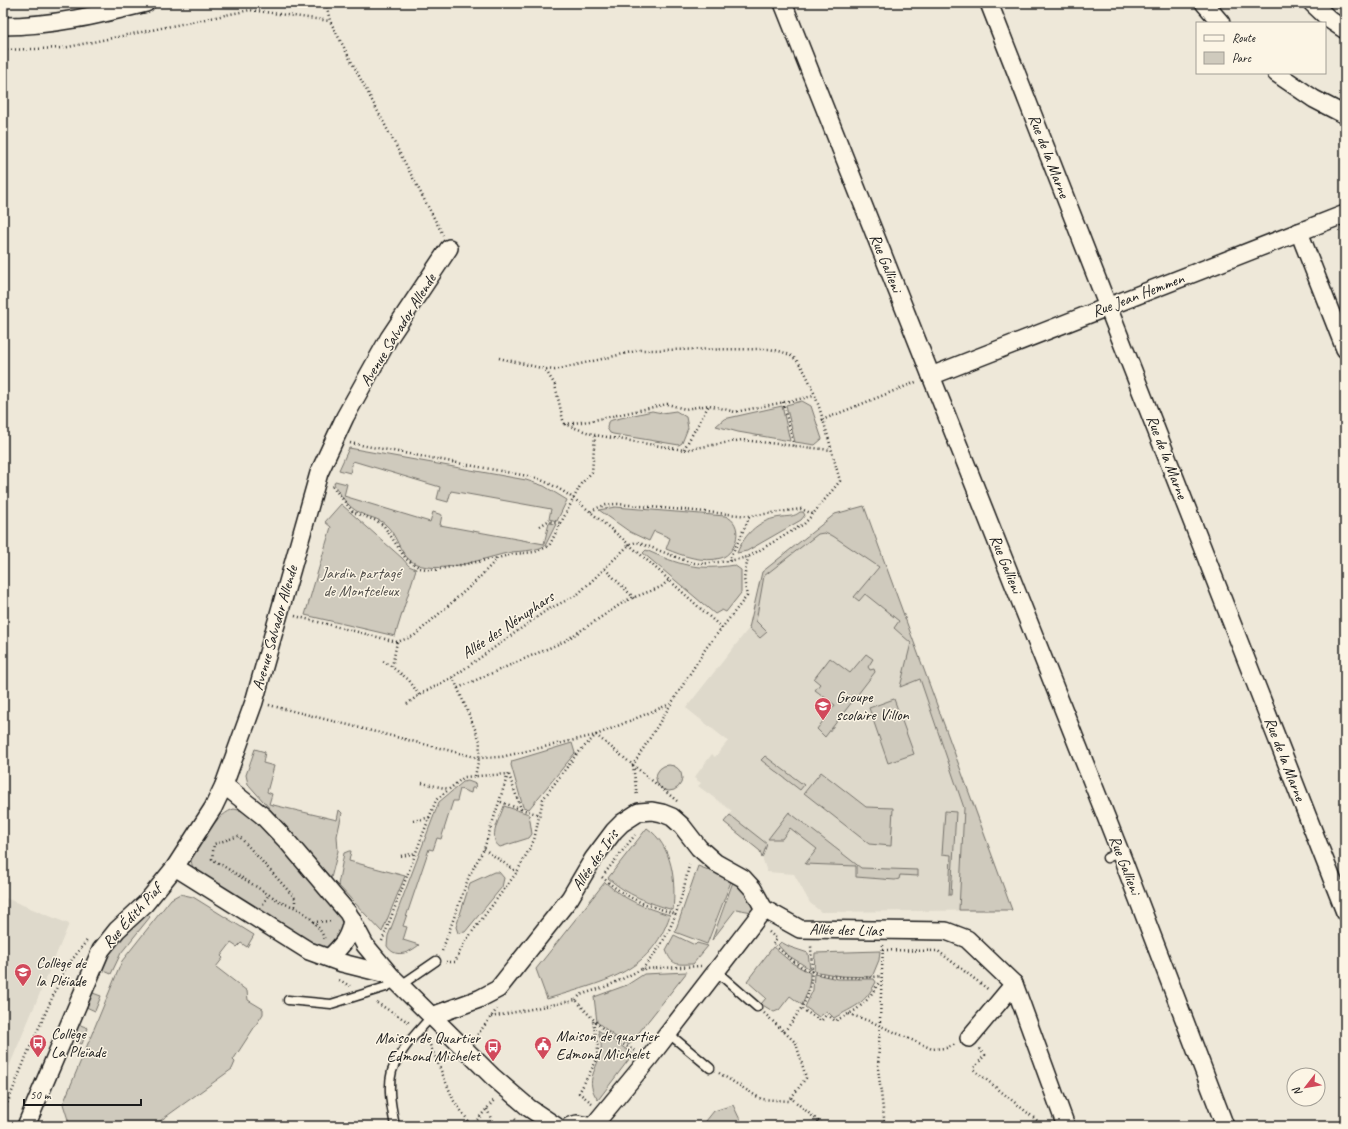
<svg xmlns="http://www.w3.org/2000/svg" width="1348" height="1129" font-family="Caveat,sans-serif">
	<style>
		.built { fill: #ded9cb }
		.green { fill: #cfcabd; stroke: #76736c }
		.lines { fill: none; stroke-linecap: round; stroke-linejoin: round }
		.lane-casing { stroke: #1c1c1c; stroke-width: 11 }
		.street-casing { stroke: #1c1c1c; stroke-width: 20 }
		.path { stroke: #1c1c1c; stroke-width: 2.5; stroke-dasharray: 1 3; stroke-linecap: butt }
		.lane { stroke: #fcf5e5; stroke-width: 8 }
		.street { stroke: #fcf5e5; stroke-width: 17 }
		.labels { text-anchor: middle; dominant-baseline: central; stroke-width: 3; stroke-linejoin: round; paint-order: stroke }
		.street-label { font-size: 16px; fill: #1c1c1c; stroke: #fcf5e5 }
		.park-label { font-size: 16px; fill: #52504c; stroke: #fcf5e5 }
		.poi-label { font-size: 16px; fill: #1c1c1c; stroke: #fcf5e5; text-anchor: start }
	</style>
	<rect width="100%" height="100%" fill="#eee8d9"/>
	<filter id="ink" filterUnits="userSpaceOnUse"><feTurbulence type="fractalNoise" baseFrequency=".025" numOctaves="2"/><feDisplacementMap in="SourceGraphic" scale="8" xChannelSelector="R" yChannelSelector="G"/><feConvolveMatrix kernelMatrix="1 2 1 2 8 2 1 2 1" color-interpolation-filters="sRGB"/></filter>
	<g filter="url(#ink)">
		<!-- built -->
		<g class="built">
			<polygon points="864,506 987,839 1012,910 821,912 810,903 794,874 767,872 760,851 724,822 732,811 698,786 701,783 694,778 712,754 715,757 728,741 686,708 749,628 762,572 835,514"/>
			<polygon points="3,897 69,924 3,1081"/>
		</g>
		<!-- green -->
		<g class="green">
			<polygon points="802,401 811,406 822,439 815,445 795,442 786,405"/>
			<polygon points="782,406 790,441 738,432 716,426 724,419"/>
			<polygon points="652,411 662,413 676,411 686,417 688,428 682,443 679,445 613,434 610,433 607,428 608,422 612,420"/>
			<polygon points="349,448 526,480 544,486 567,500 557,521 549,519 551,509 451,491 448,502 437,499 440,487 353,461 350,473 339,470"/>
			<path d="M335 481 347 484 344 496 430 522 433 512 442 515 440 525 544 544 549 523 556 524 545 546 540 548C531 551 522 551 512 552 485 557 435 578 411 561 399 553 397 534 385 524 378 518 368 517 360 513 348 507 340 495 334 484Z"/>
			<polygon points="341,504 402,558 409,566 416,569 395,636 305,615 331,527 325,522"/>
			<polygon points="864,506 1012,910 959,910 964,808 920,679 900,687 911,643 894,628 899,621 865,594 859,601 854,597 879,567 833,536 824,533 818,534 764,576 756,621 767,632 760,638 749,628 762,572 835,514"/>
			<path d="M615 507 725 516C745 523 737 553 721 558 703 563 683 556 666 549L670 538 654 531 649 541 630 532 599 510Z"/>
			<path d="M800 512H803L805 515 801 520 747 551 737 553C745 533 760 519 782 517 789 516 794 517 800 512Z"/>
			<path d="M646 550C679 565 698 571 734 565L741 570V593L726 612 722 610 715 614 643 553Z"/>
			<polygon points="866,654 873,659 868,667 870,670 874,669 875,672 825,737 817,729 835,705 815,690 820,684 814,679 830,658 850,673"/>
			<polygon points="894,699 914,754 888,763 869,708"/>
			<polygon points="572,743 575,753 529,809 523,807 511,765 512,761"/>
			<polygon points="255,749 265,752 263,763 274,766 267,792 272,794 269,804 337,820 339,810 342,813 337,836 338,851 331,878 248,784 246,775"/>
			<polygon points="765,756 804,785 800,790 761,760"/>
			<circle cx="669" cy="778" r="13"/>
			<polygon points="821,772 866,807 893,808 891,846 869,844 804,793"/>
			<path d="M468 781 476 784 475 788H472L471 793 460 789 457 801H453L441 839 437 838 433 850 429 849 403 926 407 927 403 940 419 945C409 953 395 959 387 946L388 936 439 802 463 782Z"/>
			<path d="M504 806 529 814 532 834 529 838 500 847C487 839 500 818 504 806Z"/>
			<path d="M234 809 252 813 347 924 328 948 318 949 195 872C192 866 190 861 192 854 196 841 221 812 234 809Z"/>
			<polygon points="945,811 956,812 951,895 949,895 951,855 942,854"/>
			<polygon points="789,812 861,868 918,870 918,876 900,875 899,879 895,880 856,877 856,866 805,864 817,849 790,828 782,839 768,839"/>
			<polygon points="730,815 767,844 762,858 760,851 724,822"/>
			<path d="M647 828C673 846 676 882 673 910 649 903 627 895 608 878Z"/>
			<polygon points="349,851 351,851 349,861 405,876 382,932 338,885 344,853"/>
			<polygon points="698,866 732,879 707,944 675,932"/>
			<polygon points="494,872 499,872 504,878 502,887 465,932 458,933 456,927 470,883"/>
			<path d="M734 879C743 887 755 900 752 912L736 909 712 940Z"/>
			<path d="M605 882C624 900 645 908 670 915 650 975 601 982 547 999L536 969Z"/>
			<polygon points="180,894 193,897 254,935 247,947 241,943 237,947 231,943 221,956 223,958 216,967 247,991 248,1000 263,1009 263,1014 233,1060 235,1062 232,1069 153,1126 70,1126 63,1104 122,961 171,899"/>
			<polygon points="146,913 150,917 121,953 111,974 100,969 111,949"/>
			<path d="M674 935 695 945 697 943 708 946 693 964C678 964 672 967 666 950Z"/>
			<polygon points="781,942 790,947 808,953 810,969 786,954 778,945"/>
			<path d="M773 947 792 963 810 973C810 985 807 994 802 1005L790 996 779 1010 774 1012 761 1004 766 998 747 981Z"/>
			<polygon points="880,951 879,960 872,977 840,976 814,971 815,953"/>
			<polygon points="687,972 629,1045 613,1035 597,1022 594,997 627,985 644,974"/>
			<path d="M814 974 838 979H874L876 982C864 1005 855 1006 834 1018L827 1011 819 1017 805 1007 813 990Z"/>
			<polygon points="90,992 101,996 95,1011 84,1006"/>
			<polygon points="78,1024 88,1028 82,1044 71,1039"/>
			<path d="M598 1030 633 1054 598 1100C583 1079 598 1071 601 1049 602 1043 599 1036 598 1030Z"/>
			<polygon points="733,1105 743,1126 702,1126 714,1111"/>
		</g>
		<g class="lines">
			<defs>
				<g id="lane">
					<polyline points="1107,858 1120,852"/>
					<polyline points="716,971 757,1007"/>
					<polyline points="401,985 436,961"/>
					<polyline points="288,1000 331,1004 386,987 396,981"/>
					<polyline points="668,1033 710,1068"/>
					<path d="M395 1126C392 1109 387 1089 392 1071 399 1051 418 1031 432 1016"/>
				</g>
				<g id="street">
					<polyline points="783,3 1120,852 1225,1126"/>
					<polyline points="989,3 1345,912"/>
					<polyline points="1204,3 1221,23"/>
					<polyline points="1312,3 1330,20 1345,30"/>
					<path d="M3 26C52 26 98 15 146 3"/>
					<polyline points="1276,73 1314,99 1345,115"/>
					<polyline points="1299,232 1345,349"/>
					<polyline points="931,376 1345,214"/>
					<polyline points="224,785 263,816 286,840 348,913 365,945 390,975 493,1077 529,1108 556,1126"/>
					<polyline points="175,867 309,951 342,963 390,975"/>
					<path d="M329 958C342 946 350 937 352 919"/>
					<polyline points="432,1016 479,999 498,989 570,898 593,859 614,831 622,823 639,812 652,811 662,813 672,817 682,826 699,848 716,863 743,878 753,889 764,909"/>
					<polyline points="969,1038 1014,984"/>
					<polyline points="26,1126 101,950 117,930 145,904 175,867 213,808 224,785 254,702 319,473 345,417 389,338 449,248"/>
					<polyline points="570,1126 577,1124 588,1126"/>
					<polyline points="593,1126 650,1057 764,909 800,929 946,931 967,939 1014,984 1066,1126"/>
				</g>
			</defs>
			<!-- lane casing -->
			<use href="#lane" class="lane-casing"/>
			<!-- street casing -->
			<use href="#street" class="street-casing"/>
			<!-- path -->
			<g class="path">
				<polyline points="326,3 330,21 443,235"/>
				<polyline points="3,50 63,48 250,10 330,21"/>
				<polyline points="499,358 545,369"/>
				<polyline points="783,402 794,446"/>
				<polyline points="822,420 916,382"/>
				<path d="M564 424 555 385 545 369 555 370 640 350 769 349C780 351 790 353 797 361 815 379 832 453 840 481L813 514 801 509 750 516 618 504C607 504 599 506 590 512"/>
				<polyline points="564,424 595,435 684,450 742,440 831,450"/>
				<polyline points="565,424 590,421 667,404 685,409 709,405 735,412 814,396"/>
				<path d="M350 443 533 477C563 487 582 505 606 525 646 558 683 593 722 628"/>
				<polyline points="684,449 709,405"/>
				<polyline points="332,486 353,512 377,521 384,526 406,559 420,568 435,570 497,558"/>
				<polyline points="540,526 548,521 561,523"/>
				<polyline points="729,561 750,516"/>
				<polyline points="605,569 634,598"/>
				<polyline points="295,616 397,642"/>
				<polyline points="383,661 392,667"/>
				<polyline points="453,677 480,741 479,758 475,776"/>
				<polyline points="458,688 565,641 627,600 661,587 669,580"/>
				<polyline points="419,695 409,680 392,667 397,642 414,636 475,582 498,558 513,554 535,552 549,546 581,484 592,472 595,435"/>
				<polyline points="407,704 419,695 453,677 547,610 577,595 630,544 637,542 689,562 700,564 729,561 748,557 804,524 813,514"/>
				<polyline points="269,705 479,758 501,757 596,735 670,704"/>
				<polyline points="509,775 521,809 540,815"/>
				<polyline points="422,783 449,789"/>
				<polyline points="677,801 633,765 706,648 747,596 744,579 748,557"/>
				<polyline points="501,802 520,809"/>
				<polyline points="413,821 431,817"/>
				<polyline points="484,849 517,872"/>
				<polyline points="401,856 416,853"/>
				<polyline points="605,873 635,835"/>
				<path d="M602 877C628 900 644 904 676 914"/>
				<polyline points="263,904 269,894"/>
				<path d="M295 906V898L239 836 214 844 212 859 284 904C302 907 319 924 325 940"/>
				<polyline points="313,922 333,921"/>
				<path d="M769 932 777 939 773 944C785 954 798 967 813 972 831 978 863 979 881 976"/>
				<polyline points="382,941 436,800 464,777 508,774"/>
				<polyline points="883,945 878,1068 885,1126"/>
				<polyline points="883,950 938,951 989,990"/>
				<polyline points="442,951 469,876 484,849 508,774"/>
				<polyline points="446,962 455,962 464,943 517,872 534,840 543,799 576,755 596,735 633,765 637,796"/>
				<path d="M642 969C672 937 681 903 690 861"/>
				<polyline points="339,980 350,986"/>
				<polyline points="576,1000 580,995 608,986 642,969 701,966"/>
				<polyline points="377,1003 410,1023"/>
				<polyline points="802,1009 821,1021 827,1014 835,1021 856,1010 868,999 880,981"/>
				<polyline points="764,1013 796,1043 806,1078 791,1098"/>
				<polyline points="849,1014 872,1022 932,1049 946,1048 956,1044"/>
				<path d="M491 1017 576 1000C594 1021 611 1040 636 1051"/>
				<path d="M784 1032C812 996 813 990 811 945"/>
				<polyline points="427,1038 454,1101 472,1126"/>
				<polyline points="475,1038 497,1009"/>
				<polyline points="979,1049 985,1055 973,1069 1044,1126"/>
				<polyline points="719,1073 761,1099 789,1101 791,1098 824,1126"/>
				<polyline points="592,1103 579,1093 596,1061 598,1048 593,1021"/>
				<polyline points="487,1109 494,1126"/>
				<polyline points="3,1114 28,1052 65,969 88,939"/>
				<polyline points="515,1119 521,1126"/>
				<polyline points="472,1126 495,1099"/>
			</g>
			<!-- lane -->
			<use href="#lane" class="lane"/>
			<!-- street -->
			<use href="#street" class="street"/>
		</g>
	</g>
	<!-- icons -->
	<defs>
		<symbol id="school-pin" viewBox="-11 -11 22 30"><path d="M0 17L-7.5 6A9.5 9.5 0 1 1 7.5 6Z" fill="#d1495b" stroke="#fcf5e5"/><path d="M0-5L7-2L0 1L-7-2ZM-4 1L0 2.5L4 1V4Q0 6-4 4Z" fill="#fff"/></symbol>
		<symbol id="bus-pin" viewBox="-11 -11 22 30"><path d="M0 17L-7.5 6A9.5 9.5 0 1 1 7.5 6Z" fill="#d1495b" stroke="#fcf5e5"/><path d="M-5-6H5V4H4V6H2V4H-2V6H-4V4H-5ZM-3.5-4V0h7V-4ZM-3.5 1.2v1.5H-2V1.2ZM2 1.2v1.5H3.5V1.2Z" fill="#fff"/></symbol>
		<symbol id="civic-pin" viewBox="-11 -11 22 30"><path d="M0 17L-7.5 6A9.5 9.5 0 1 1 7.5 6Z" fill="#d1495b" stroke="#fcf5e5"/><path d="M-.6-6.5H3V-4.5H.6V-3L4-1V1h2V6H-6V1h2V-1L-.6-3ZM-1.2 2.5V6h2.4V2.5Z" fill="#fff"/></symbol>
	</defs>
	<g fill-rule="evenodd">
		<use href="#school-pin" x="813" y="696" width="20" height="27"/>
		<use href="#school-pin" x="13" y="962" width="20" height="27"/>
		<use href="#bus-pin" x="28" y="1033" width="20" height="27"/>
		<use href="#civic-pin" x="533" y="1035" width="20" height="27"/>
		<use href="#bus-pin" x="483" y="1037" width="20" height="27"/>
	</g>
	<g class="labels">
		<!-- street labels -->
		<g class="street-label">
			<text transform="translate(1049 156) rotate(69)">Rue de la Marne</text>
			<text transform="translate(886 263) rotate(68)">Rue Gallieni</text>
			<text transform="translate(1138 295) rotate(-21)">Rue Jean Hemmen</text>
			<text transform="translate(398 330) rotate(-58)">Avenue Salvador Allende</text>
			<text transform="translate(1167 457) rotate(69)">Rue de la Marne</text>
			<text transform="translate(1006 564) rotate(68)">Rue Gallieni</text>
			<text transform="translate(508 625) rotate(-34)">Allée des Nénuphars</text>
			<text transform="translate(275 628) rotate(-74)">Avenue Salvador Allende</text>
			<text transform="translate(1285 759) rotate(69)">Rue de la Marne</text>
			<text transform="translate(595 860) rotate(-56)">Allée des Iris</text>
			<text transform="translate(1125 865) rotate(69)">Rue Gallieni</text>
			<text transform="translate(132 916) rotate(-48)">Rue Édith Piaf</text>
			<text transform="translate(846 930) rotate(1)">Allée des Lilas</text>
		</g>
		<!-- park labels -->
		<g class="park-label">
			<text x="361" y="573">Jardin partagé<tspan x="361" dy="18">de Montceleux</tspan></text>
		</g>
		<!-- poi labels -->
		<g class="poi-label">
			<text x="836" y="697">Groupe<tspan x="836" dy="18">scolaire Villon</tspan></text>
			<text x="36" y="963">Collège de<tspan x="36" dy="18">la Pléiade</tspan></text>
			<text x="51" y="1034">Collège<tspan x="51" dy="18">La Pleïade</tspan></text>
			<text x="556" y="1036">Maison de quartier<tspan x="556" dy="18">Edmond Michelet</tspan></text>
			<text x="480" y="1038" text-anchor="end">Maison de Quartier<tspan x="480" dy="18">Edmond Michelet</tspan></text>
		</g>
	</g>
	<!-- margin -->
	<rect width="1348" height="1129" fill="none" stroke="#fcf5e5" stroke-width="16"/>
	<rect x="8" y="8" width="1332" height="1113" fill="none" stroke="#1c1c1c" stroke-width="1.5" filter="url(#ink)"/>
	<!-- legend -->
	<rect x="1196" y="22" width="130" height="52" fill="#fcf5e5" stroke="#a29e95"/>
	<rect x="1204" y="35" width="20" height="6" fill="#fcf5e5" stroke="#a29e95"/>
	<text x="1232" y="42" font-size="12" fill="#1c1c1c">Route</text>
	<rect x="1204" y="52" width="20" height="12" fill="#cfcabd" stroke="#a29e95"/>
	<text x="1232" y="62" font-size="12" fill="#1c1c1c">Parc</text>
	<!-- north arrow -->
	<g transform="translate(1306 1087) rotate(239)"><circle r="19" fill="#fcf5e5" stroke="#a29e95"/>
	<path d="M0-3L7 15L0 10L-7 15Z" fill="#d1495b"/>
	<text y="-6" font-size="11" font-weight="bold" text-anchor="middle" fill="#1c1c1c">N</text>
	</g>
	<!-- scale -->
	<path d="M24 1099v6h117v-6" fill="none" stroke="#1c1c1c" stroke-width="2"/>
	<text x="30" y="1099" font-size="12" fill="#1c1c1c" stroke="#fcf5e5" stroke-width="3" paint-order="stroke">50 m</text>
</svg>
